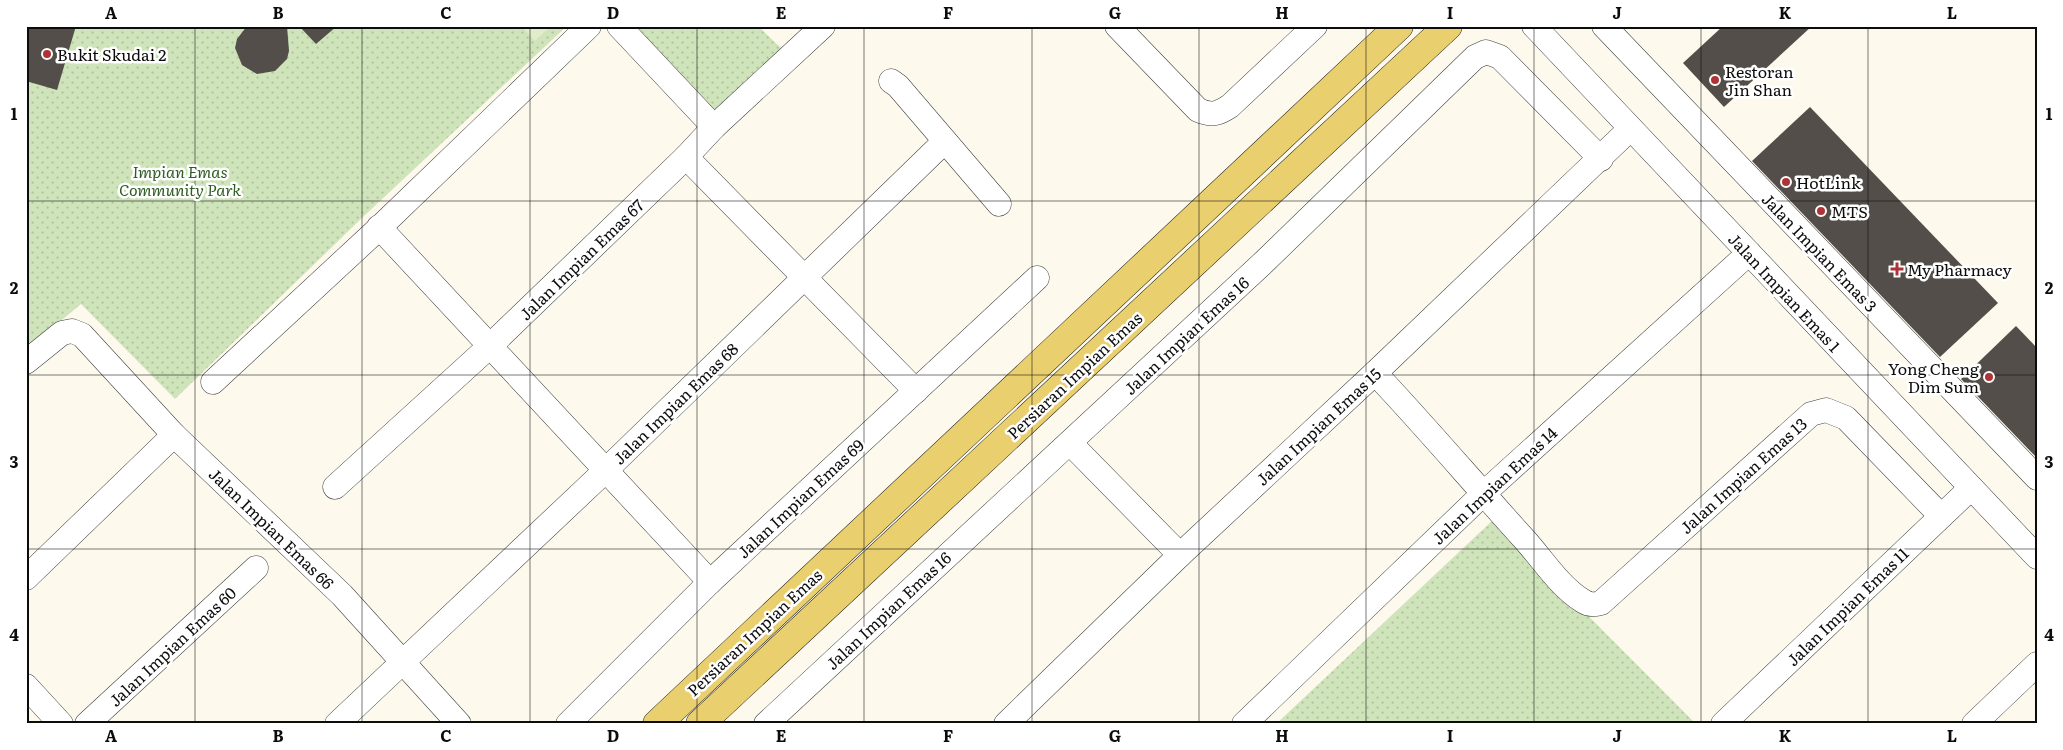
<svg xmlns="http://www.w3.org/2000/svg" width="2063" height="750" font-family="Literata,serif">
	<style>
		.park { fill: url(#park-dots) }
		.pitch { fill: #e0eccb }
		.building { fill: #534e49 }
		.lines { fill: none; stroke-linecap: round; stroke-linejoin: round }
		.minor-casing { stroke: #3f3f3f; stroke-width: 25 }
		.major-casing { stroke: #1d1d1d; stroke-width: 29 }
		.minor { stroke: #fff; stroke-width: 24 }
		.major { stroke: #eacf6f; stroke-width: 28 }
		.grid { fill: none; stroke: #0c0c0c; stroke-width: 1; stroke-opacity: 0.55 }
		.poi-dot { fill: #ad3336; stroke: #fff; stroke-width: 2 }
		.labels { text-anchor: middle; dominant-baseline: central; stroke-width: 5; stroke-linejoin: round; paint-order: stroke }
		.poi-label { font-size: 16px; fill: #0c0c0c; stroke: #fff; text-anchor: start }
		.park-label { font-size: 16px; font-style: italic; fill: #2e5d23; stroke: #fff }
		.street-label { font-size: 16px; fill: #0c0c0c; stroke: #fff }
		.neatline { fill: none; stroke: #0c0c0c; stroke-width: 2 }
		.grid-label { font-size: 16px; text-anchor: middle; font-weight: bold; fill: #0c0c0c }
	</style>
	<defs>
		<pattern id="park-dots" width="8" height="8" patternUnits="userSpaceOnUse" patternTransform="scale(1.25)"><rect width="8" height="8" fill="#cfe4ba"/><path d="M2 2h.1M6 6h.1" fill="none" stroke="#b1c29f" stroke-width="1.8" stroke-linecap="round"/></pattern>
	</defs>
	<rect width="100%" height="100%" fill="#fdfaed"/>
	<!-- park -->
	<g class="park">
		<polygon points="26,26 567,26 363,217 175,399 81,304 26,350"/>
		<polygon points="625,26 758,26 784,51 711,118"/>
		<polygon points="1493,520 1695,723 1276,724"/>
	</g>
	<!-- pitch -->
	<polygon class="pitch" points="521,26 551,26 535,41"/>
	<!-- building -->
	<g class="building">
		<polygon points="26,26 76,26 57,90 26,81"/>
		<polygon points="247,26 287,26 289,51 287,59 275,71 257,74 242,65 235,48 237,39"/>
		<polygon points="299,26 337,26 316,44"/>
		<polygon points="1723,26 1812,26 1724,107 1683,63"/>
		<polygon points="1810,107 1998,303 1940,357 1752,161"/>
		<polygon points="2016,326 2037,348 2037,458 1961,379"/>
	</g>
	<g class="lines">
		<defs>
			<g id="minor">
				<polyline points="619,26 714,127"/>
				<path d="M1117 26 1198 110C1212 116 1218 114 1230 106L1315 26"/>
				<polyline points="1534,26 2037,557"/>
				<polyline points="1604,26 2037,478"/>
				<polyline points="891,81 898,86 999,204"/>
				<polyline points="686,157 916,391"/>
				<polyline points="379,227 710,582"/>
				<polyline points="26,362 62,333 72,331 82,335 174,435 342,595 459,724"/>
				<path d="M1375 373C1427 428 1475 485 1525 540 1543 560 1560 587 1583 601 1589 605 1594 605 1601 603L1811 414 1826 410 1846 418 1941 516"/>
				<polyline points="213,382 377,230 589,26"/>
				<polyline points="1070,443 1180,555"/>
				<polyline points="335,487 490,346 686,157 714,127 823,26"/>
				<polyline points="26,578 174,435"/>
				<polyline points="26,686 61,724"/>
				<polyline points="87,724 256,568"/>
				<polyline points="337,724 606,470 944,142"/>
				<polyline points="568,724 710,582 1037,278"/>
				<polyline points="766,724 1264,262 1475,57 1486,52 1500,57 1601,159"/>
				<polyline points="1006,724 1180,555 1375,373 1630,129"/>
				<polyline points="1244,724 1483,494 1749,253"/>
				<polyline points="1723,724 1971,488"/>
				<polyline points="1974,724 2037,664"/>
			</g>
			<g id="major">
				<polyline points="657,724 1399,26"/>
				<polyline points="700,724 1448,26"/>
			</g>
		</defs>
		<!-- minor casing -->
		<use href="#minor" class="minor-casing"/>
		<!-- major casing -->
		<use href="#major" class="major-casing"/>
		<!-- minor -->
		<use href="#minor" class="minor"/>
		<!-- major -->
		<use href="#major" class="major"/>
	</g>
	<!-- grid -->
	<path class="grid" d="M195 26V724M362 26V724M530 26V724M697 26V724M864 26V724M1032 26V724M1199 26V724M1366 26V724M1534 26V724M1701 26V724M1868 26V724M26 201H2037M26 375H2037M26 549H2037"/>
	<!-- markers -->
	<g class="poi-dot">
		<circle cx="47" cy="54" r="5"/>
		<circle cx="1715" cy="80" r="5"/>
		<circle cx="1786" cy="182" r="5"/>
		<circle cx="1821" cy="211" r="5"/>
		<path d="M1894.5 261.5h5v5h5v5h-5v5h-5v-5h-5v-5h5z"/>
		<circle cx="1989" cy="377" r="5"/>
	</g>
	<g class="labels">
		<!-- poi labels -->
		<g class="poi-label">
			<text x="57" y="54">Bukit Skudai 2</text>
			<text x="1725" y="71">Restoran<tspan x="1725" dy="18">Jin Shan</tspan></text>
			<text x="1796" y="182">HotLink</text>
			<text x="1831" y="211">MTS</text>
			<text x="1907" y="269">My Pharmacy</text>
			<text x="1979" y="368" text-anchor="end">Yong Cheng<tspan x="1979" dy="18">Dim Sum</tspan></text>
		</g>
		<!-- park labels -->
		<g class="park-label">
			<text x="180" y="171">Impian Emas<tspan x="180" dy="18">Community Park</tspan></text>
		</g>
		<!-- street labels -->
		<g class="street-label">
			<text transform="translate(1820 252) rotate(46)">Jalan Impian Emas 3</text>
			<text transform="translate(581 259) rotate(-44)">Jalan Impian Emas 67</text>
			<text transform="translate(1785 292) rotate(47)">Jalan Impian Emas 1</text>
			<text transform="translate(1186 335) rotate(-43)">Jalan Impian Emas 16</text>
			<text transform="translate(1074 375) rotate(-43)">Persiaran Impian Emas</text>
			<text transform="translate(675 403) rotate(-44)">Jalan Impian Emas 68</text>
			<text transform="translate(1318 426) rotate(-43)">Jalan Impian Emas 15</text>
			<text transform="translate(1743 475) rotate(-42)">Jalan Impian Emas 13</text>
			<text transform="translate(1494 485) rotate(-43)">Jalan Impian Emas 14</text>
			<text transform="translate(800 498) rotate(-43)">Jalan Impian Emas 69</text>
			<text transform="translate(272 528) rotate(44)">Jalan Impian Emas 66</text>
			<text transform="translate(1847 606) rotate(-44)">Jalan Impian Emas 11</text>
			<text transform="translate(888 610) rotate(-43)">Jalan Impian Emas 16</text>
			<text transform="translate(754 632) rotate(-43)">Persiaran Impian Emas</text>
			<text transform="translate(172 646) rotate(-43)">Jalan Impian Emas 60</text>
		</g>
	</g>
	<!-- border -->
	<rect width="2063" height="750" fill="none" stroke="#ffffff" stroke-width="55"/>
	<rect x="28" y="28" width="2008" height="694" class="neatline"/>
	<g class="grid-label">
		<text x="111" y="19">A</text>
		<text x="278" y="19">B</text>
		<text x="446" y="19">C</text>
		<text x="613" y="19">D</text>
		<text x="781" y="19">E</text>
		<text x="948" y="19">F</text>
		<text x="1115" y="19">G</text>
		<text x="1282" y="19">H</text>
		<text x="1450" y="19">I</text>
		<text x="1617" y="19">J</text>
		<text x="1785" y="19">K</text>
		<text x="1952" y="19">L</text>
		<text x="14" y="120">1</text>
		<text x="2049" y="120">1</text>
		<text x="14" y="294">2</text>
		<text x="2049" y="294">2</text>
		<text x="14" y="468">3</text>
		<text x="2049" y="468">3</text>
		<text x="14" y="641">4</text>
		<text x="2049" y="641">4</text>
		<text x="111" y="742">A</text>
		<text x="278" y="742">B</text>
		<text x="446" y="742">C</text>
		<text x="613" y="742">D</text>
		<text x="781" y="742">E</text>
		<text x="948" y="742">F</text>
		<text x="1115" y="742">G</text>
		<text x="1282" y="742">H</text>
		<text x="1450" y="742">I</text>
		<text x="1617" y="742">J</text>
		<text x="1785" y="742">K</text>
		<text x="1952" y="742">L</text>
	</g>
</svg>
